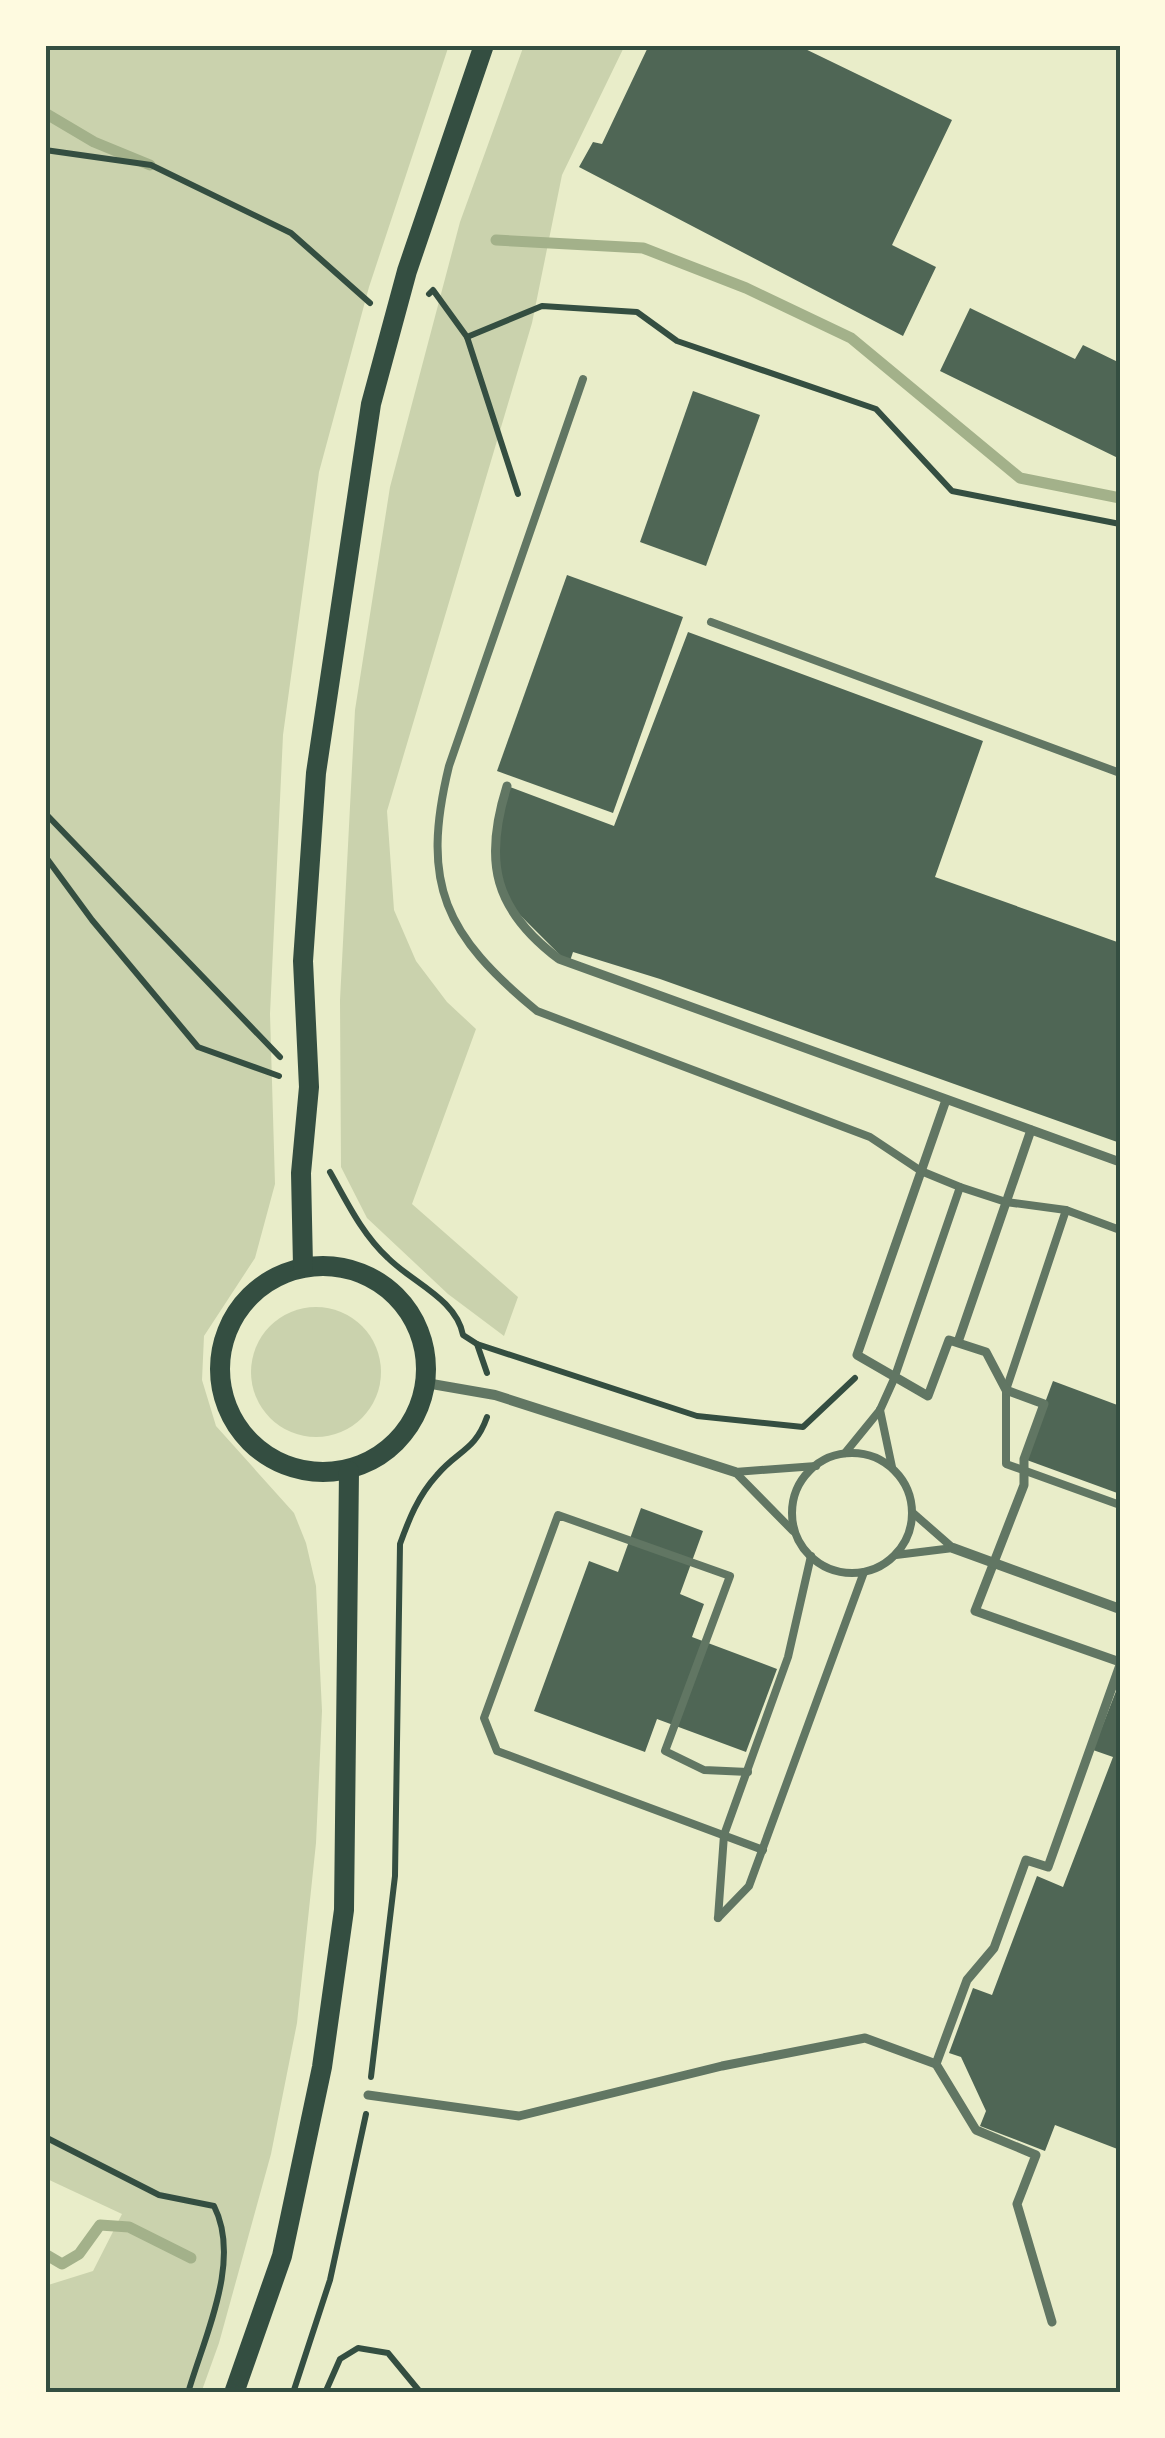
<svg xmlns="http://www.w3.org/2000/svg" width="1165" height="2438" font-family="Helvetica,sans-serif">
	<style>
		.green { fill: #cad2ad }
		.lines { fill: none; stroke-linecap: round; stroke-linejoin: round }
		.stream { stroke: #a3b18a; stroke-width: 11 }
		.building { fill: #4f6655 }
		.path { stroke: #344e41; stroke-width: 6 }
		.service { stroke: #617663; stroke-width: 8 }
		.pedestrian { stroke: #617663; stroke-width: 9 }
		.minor { stroke: #617663; stroke-width: 10 }
		.secondary { stroke: #344e41; stroke-width: 20 }
		.neatline { fill: none; stroke: #344e41; stroke-width: 4 }
	</style>
	<rect width="100%" height="100%" fill="#e9edc9"/>
	<!-- green -->
	<g class="green">
		<polygon points="45,45 449,45 369,287 319,472 283,735 270,1014 275,1184 255,1258 204,1336 202,1380 216,1426 294,1513 306,1543 316,1586 322,1711 316,1843 297,2023 271,2154 219,2343 201,2393 45,2393 45,2286 93,2271 122,2214 45,2178"/>
		<polygon points="524,45 625,45 562,175 532,323 387,811 394,910 416,961 447,1002 476,1029 412,1204 518,1297 504,1336 448,1294 367,1218 341,1167 340,1000 355,710 390,487 460,222"/>
		<circle cx="316" cy="1372" r="65"/>
	</g>
	<g class="lines">
		<!-- stream -->
		<g class="stream">
			<polyline points="45,113 94,142 150,165"/>
			<polyline points="496,240 643,248 746,288 851,338 1020,478 1120,498"/>
			<polyline points="45,2254 62,2264 79,2254 100,2225 129,2227 191,2258"/>
		</g>
	</g>
	<!-- building -->
	<g class="building">
		<polygon points="649,45 797,45 952,120 892,245 936,267 903,336 579,167 593,142 602,144"/>
		<polygon points="970,308 1075,359 1083,345 1120,363 1120,459 940,371"/>
		<polygon points="693,391 760,415 706,566 640,542"/>
		<polygon points="567,575 683,617 613,813 497,771"/>
		<polygon points="688,632 983,741 935,877 1120,943 1120,1143 660,979 573,952 569,964 502,897 493,858 507,786 614,826"/>
		<polygon points="1053,1381 1120,1406 1120,1494 1024,1459"/>
		<polygon points="641,1508 703,1531 680,1594 704,1604 692,1637 777,1669 746,1752 657,1719 645,1752 534,1711 589,1561 618,1572"/>
		<polygon points="1120,1681 1120,2150 1055,2125 1045,2151 980,2126 986,2111 961,2057 949,2053 973,1988 992,1995 1037,1876 1063,1887 1113,1757 1093,1750"/>
	</g>
	<g class="lines">
		<!-- path -->
		<g class="path">
			<polyline points="45,150 151,165 291,233 370,303"/>
			<polyline points="429,294 433,290 467,337 518,494"/>
			<polyline points="467,337 542,306 637,312 677,341 876,409 952,491 1120,524"/>
			<polyline points="45,813 280,1057"/>
			<polyline points="45,856 92,920 198,1047 279,1076"/>
			<path d="M330 1172C347 1202 362 1234 388 1258 413 1283 456 1299 463 1335L477 1344 487 1373"/>
			<polyline points="477,1344 697,1416 803,1427 855,1378"/>
			<path d="M371 2077 395 1876 400 1544C409 1519 418 1496 437 1475 458 1450 475 1451 487 1417"/>
			<path d="M45 2137 159 2195 214 2206C242 2261 204 2337 188 2393"/>
			<polyline points="293,2393 330,2280 366,2114"/>
			<polyline points="325,2393 340,2359 358,2348 388,2353 421,2393"/>
		</g>
		<!-- service -->
		<g class="service">
			<path d="M583 379 449 766C420 885 445 935 537 1011L870 1137 921 1171 960 1187 1006 1202 1066 1210 1120 1230"/>
			<polyline points="711,622 1120,773"/>
			<polyline points="1066,1210 1006,1390 1006,1464 1120,1505"/>
			<polyline points="880,1410 892,1467"/>
			<polyline points="845,1453 880,1410 894,1379 960,1187"/>
			<circle cx="852" cy="1513" r="60"/>
			<polyline points="735,1472 793,1531"/>
			<polyline points="735,1472 816,1466"/>
			<polyline points="913,1513 953,1548"/>
			<polyline points="896,1555 953,1548"/>
			<polyline points="748,1772 704,1770 665,1751 730,1576 558,1515 484,1718 497,1751 763,1850"/>
			<polyline points="718,1918 749,1886 864,1572"/>
			<polyline points="718,1918 724,1835 788,1657 811,1556"/>
		</g>
		<!-- pedestrian -->
		<g class="pedestrian">
			<path d="M507 786C483 862 494 910 559 959L1120 1162"/>
			<polyline points="946,1100 857,1355 928,1396 949,1340 986,1352 1006,1390 1044,1404 1024,1459 1024,1485 975,1611 1120,1662"/>
			<polyline points="958,1342 1031,1130"/>
			<polyline points="936,2064 967,1980 994,1948 1026,1860 1048,1867 1120,1665"/>
			<polyline points="368,2095 519,2116 722,2066 865,2038 936,2064 976,2130 1036,2155 1017,2204 1052,2322"/>
		</g>
		<!-- minor -->
		<g class="minor">
			<polyline points="426,1383 495,1395 735,1472"/>
			<polyline points="953,1548 1120,1609"/>
		</g>
		<!-- secondary -->
		<g class="secondary">
			<circle cx="323" cy="1369" r="103"/>
			<polyline points="303,1266 301,1173 309,1087 303,961 316,773 371,404 407,271 484,45"/>
			<polyline points="234,2393 282,2256 322,2067 344,1910 349,1471"/>
		</g>
	</g>
	<!-- border -->
	<rect width="1165" height="2438" fill="none" stroke="#fefae0" stroke-width="95"/>
	<rect x="48" y="48" width="1070" height="2342" class="neatline"/>
</svg>
